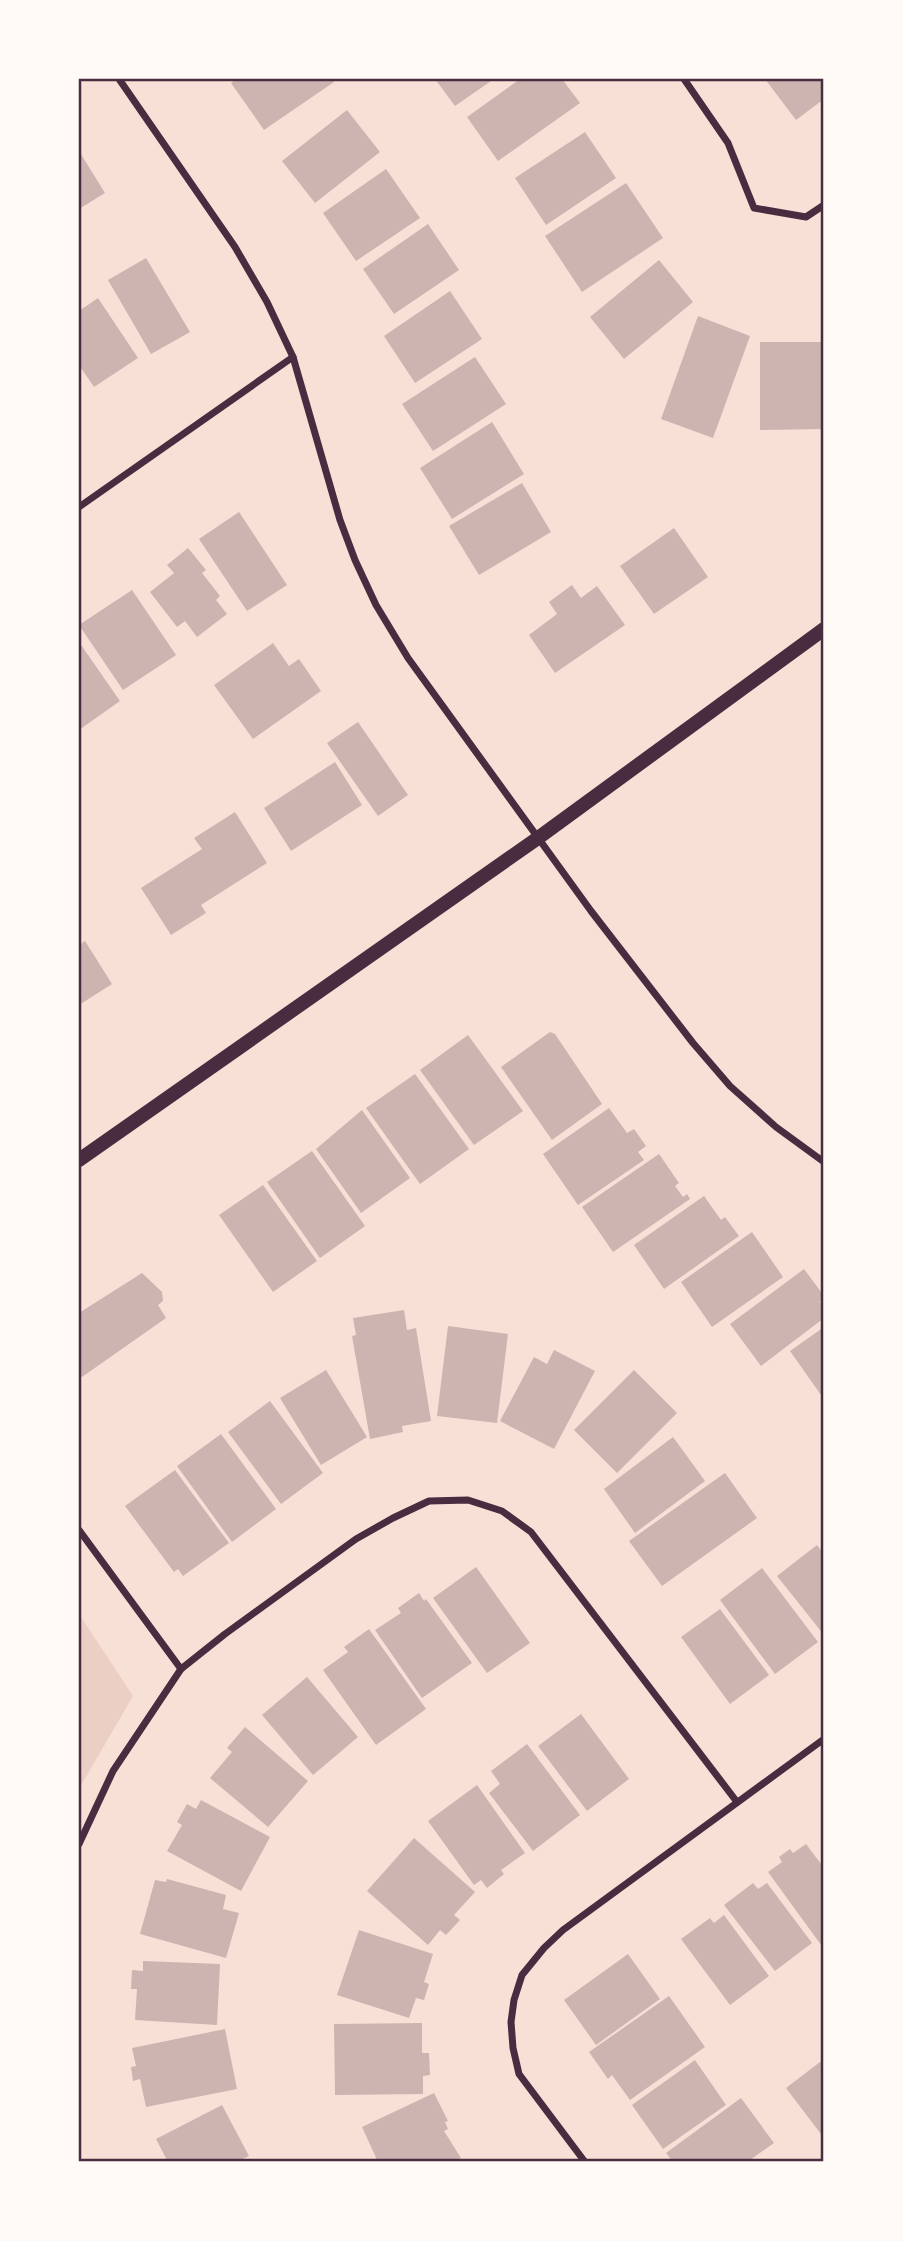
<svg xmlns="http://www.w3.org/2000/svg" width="903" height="2241" font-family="Montserrat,sans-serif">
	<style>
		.green { fill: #ebcfc5 }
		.building { fill: #ccb4b1 }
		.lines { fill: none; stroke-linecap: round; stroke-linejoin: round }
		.minor { stroke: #4a2c40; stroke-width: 7 }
		.secondary { stroke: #4a2c40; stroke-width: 14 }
		.neatline { fill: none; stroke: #4a2c40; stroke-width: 2.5 }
	</style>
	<rect width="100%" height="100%" fill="#f7e1d7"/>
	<!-- green -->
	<polygon class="green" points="79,1614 133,1696 79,1789"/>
	<!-- building -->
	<g class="building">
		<polygon points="237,79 332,79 334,82 264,130 231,83"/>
		<polygon points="435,79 494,79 455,106"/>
		<polygon points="520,79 562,79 580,103 498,161 467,117"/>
		<polygon points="765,79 824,79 824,99 796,120"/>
		<polygon points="347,110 380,152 315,203 282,161"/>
		<polygon points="585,132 616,178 546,225 515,178"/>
		<polygon points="79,151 105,193 79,209"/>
		<polygon points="386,169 420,218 356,261 323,213"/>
		<polygon points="626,183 663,238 582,292 545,236"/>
		<polygon points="428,224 459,270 394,314 363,269"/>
		<polygon points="146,258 190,332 151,354 108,280"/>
		<polygon points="659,260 693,302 624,359 590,317"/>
		<polygon points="450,291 482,339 415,383 384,336"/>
		<polygon points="98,298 138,358 94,387 79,365 79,311"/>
		<polygon points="698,316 750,336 713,438 661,419"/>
		<polygon points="760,342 824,342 824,429 760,430"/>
		<polygon points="475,357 506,404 433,451 402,404"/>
		<polygon points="492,422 524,474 452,519 420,468"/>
		<polygon points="522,483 551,532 479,575 449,526"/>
		<polygon points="239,512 287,585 247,611 199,539"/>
		<polygon points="674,528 708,577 654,614 620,566"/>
		<polygon points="188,548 206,570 202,573 220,596 216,600 227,614 197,637 185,621 177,627 150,592 174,573 167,565"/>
		<polygon points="572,585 581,598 597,586 625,625 555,673 529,635 557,614 549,602"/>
		<polygon points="132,590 176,655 123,690 79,625"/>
		<polygon points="79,642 120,701 79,730"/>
		<polygon points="273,643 289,666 299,659 321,691 253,739 214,685"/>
		<polygon points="358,722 408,795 378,816 327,743"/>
		<polygon points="335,762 362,805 291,851 264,808"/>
		<polygon points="235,812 267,863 201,905 206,913 171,935 141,888 202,849 194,838"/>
		<polygon points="85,941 112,984 79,1005 79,945"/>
		<polygon points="550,1032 555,1034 602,1104 552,1140 501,1067"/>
		<polygon points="468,1035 523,1111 474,1145 420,1070"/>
		<polygon points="415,1074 469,1149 420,1184 366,1108"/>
		<polygon points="609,1108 627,1133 634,1129 646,1146 638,1152 644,1160 578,1205 543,1154"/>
		<polygon points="362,1110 410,1178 361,1213 316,1149"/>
		<polygon points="312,1151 365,1226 320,1258 267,1182"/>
		<polygon points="659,1154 679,1183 675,1186 683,1197 687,1194 690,1199 613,1252 582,1207"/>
		<polygon points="263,1185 317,1261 273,1292 219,1215"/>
		<polygon points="704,1196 721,1220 725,1217 739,1236 664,1289 634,1245"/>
		<polygon points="752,1232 783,1277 712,1327 681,1282"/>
		<polygon points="804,1269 824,1296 820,1302 824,1308 824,1318 761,1366 730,1324"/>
		<polygon points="142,1273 162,1292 163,1301 158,1305 166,1318 82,1377 79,1372 79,1313"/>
		<polygon points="404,1310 407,1330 416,1328 431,1421 402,1426 403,1432 370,1439 352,1336 356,1335 353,1318"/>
		<polygon points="448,1326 508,1334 497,1423 437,1416"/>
		<polygon points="824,1327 824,1393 821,1395 790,1351"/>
		<polygon points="554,1350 595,1371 554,1449 500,1421 534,1357 547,1364"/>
		<polygon points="326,1370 367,1437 321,1465 280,1398"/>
		<polygon points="634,1370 677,1413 617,1473 574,1430"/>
		<polygon points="270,1401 323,1473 281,1504 228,1432"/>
		<polygon points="221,1434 276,1509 232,1542 177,1466"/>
		<polygon points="673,1437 705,1481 635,1533 604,1489"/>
		<polygon points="175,1470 229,1543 183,1576 178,1569 174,1572 125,1506"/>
		<polygon points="725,1473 757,1518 662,1586 629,1541"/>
		<polygon points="817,1545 824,1554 824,1635 777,1576"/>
		<polygon points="476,1567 530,1643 487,1673 433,1598"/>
		<polygon points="762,1568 818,1642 775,1674 720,1600"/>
		<polygon points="419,1593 424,1601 426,1599 472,1663 422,1698 375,1630 401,1613 398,1608"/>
		<polygon points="720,1609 769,1675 730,1704 681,1637"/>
		<polygon points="369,1629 426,1709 376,1745 323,1670 348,1652 344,1647"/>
		<polygon points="307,1677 358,1737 313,1775 262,1715"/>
		<polygon points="581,1714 629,1779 587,1811 538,1746"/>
		<polygon points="245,1727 308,1781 268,1827 210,1778 232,1752 227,1748"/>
		<polygon points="527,1744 580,1815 533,1851 489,1793 500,1784 491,1771"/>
		<polygon points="477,1785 525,1853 501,1870 504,1874 487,1888 481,1880 474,1885 428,1821"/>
		<polygon points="201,1800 270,1837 241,1891 167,1851 182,1825 177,1822 187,1804 196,1809"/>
		<polygon points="414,1838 475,1892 454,1915 460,1920 446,1935 440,1930 428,1945 367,1891"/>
		<polygon points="806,1844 824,1868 824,1949 768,1872 782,1862 779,1857 790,1849 793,1853"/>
		<polygon points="167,1879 226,1895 223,1909 239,1913 226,1958 140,1934 155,1880 166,1882"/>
		<polygon points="753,1883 758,1889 767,1883 812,1943 775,1971 724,1905"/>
		<polygon points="724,1915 769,1976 730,2005 681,1939 710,1918 714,1923"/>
		<polygon points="359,1930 433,1954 424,1982 429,1984 424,2000 416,1998 409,2018 337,1995"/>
		<polygon points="628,1954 660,1999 596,2045 564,2000"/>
		<polygon points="143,1961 220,1964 217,2025 135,2020 137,1989 131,1989 132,1970 143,1971"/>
		<polygon points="669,1996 705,2047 630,2100 612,2075 608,2079 589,2052"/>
		<polygon points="422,2023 422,2053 429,2053 430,2075 423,2076 423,2094 335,2095 334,2024"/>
		<polygon points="225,2029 237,2089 146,2107 140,2079 133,2081 131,2067 136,2066 132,2048"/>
		<polygon points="824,2059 824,2138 786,2088"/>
		<polygon points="695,2060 726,2105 663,2149 632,2105"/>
		<polygon points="434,2093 448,2121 445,2122 448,2129 444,2131 461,2158 452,2162 378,2162 362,2127"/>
		<polygon points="741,2098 774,2143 747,2162 673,2162 666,2153"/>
		<polygon points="222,2105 249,2156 236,2162 168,2162 156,2139"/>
	</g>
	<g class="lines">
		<!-- minor -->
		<g class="minor">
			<polyline points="119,79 235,247 267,302 293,357 340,520 355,560 376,605 408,658 591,911 693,1043 730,1086 776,1127 824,1162"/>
			<polyline points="684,79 728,143 754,208 806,217 824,205"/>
			<polyline points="79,507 293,357"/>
			<polyline points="79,1530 181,1669"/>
			<polyline points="79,1844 113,1771 181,1669 225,1634 356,1539 393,1518 429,1501 468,1500 502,1511 531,1532 737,1802"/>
			<polyline points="585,2162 519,2074 513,2048 511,2022 514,2000 522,1975 544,1948 563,1930 824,1739"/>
		</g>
		<!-- secondary -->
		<polyline class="secondary" points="79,1160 538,838 824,629"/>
	</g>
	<!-- border -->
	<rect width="903" height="2241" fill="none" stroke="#fffaf5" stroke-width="161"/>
	<rect x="80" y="80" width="742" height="2080" class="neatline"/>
</svg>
